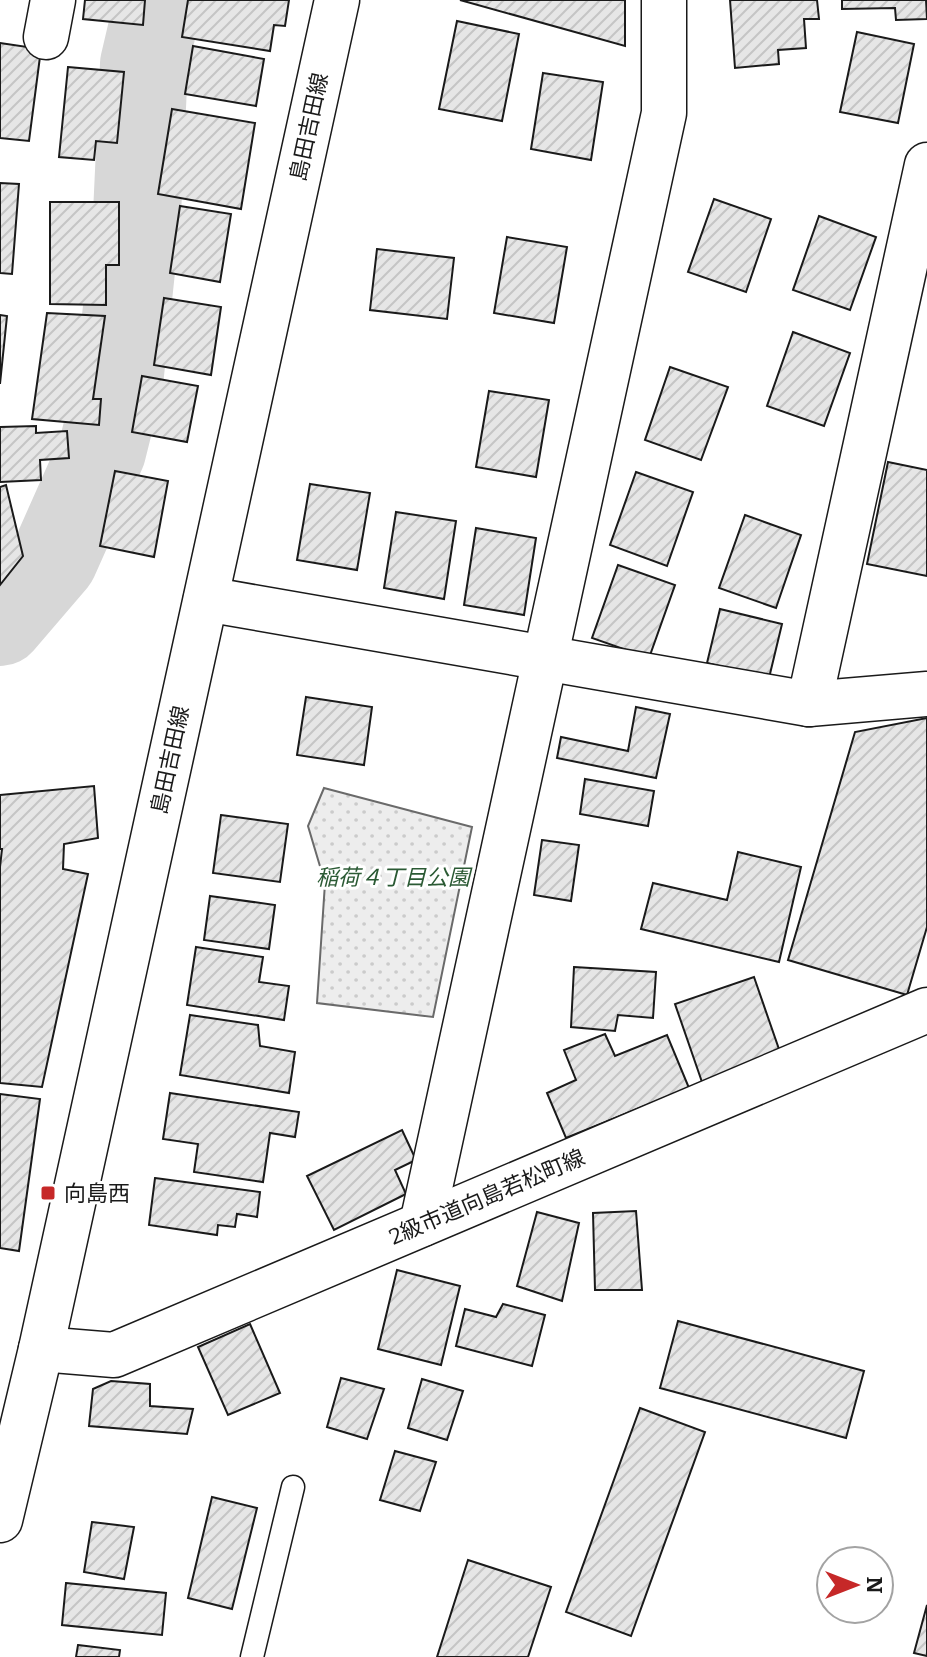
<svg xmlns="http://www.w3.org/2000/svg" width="927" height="1657" font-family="Bitter,'Noto Sans JP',serif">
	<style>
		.park { fill: url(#park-dots); stroke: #6a6a6a; stroke-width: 2 }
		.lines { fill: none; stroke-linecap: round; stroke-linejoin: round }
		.river { stroke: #d7d7d7; stroke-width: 88 }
		.building { fill: url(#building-hatch); stroke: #1a1a1a; stroke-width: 2 }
		.service-casing { stroke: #1a1a1a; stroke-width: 25 }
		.minor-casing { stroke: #1a1a1a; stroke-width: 47 }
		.primary-casing { stroke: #1a1a1a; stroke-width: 47 }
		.service { stroke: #fff; stroke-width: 22 }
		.minor { stroke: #fff; stroke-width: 44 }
		.primary { stroke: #fff; stroke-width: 44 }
		.poi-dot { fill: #c62828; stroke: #fff; stroke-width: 3 }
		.labels { text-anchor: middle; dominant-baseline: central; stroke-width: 6; stroke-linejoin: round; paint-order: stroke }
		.street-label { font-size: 22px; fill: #1a1a1a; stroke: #fff }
		.park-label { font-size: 22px; font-style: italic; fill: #2b5a34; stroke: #fff }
		.poi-label { font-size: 22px; fill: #1a1a1a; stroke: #fff; text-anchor: start }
	</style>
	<defs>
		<pattern id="park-dots" width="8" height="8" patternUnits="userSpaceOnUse" patternTransform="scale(2)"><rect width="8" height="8" fill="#ededed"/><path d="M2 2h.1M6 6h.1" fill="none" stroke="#cbcbcb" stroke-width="1.8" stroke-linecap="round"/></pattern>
		<pattern id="building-hatch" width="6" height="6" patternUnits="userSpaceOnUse" patternTransform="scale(2)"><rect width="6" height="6" fill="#e6e6e6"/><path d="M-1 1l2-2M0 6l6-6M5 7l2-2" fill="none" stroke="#c5c5c5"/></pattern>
	</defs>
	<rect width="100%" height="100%" fill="#fff"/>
	<!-- park -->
	<polygon class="park" points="324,788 472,827 433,1017 317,1003 325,883 308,826"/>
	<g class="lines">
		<!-- river -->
		<polyline class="river" points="0,622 54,559 102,451 119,383 137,214 144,64 159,0"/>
	</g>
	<!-- building -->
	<g class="building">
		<polygon points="85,0 145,0 143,25 83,19"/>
		<polygon points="188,0 289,0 285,26 274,25 270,51 182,37"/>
		<polygon points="460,0 625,0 625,46"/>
		<polygon points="730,0 817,0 819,19 804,19 806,48 778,50 779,64 735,68"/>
		<polygon points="842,0 926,0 927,19 896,20 895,8 842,9"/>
		<polygon points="457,21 519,34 502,121 439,109"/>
		<polygon points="857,32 914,44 898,123 840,112"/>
		<polygon points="0,43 41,49 29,141 0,138"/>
		<polygon points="193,46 264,59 256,106 185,94"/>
		<polygon points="68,67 124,72 117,143 96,141 94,160 59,157"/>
		<polygon points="543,73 603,82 591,160 531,149"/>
		<polygon points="172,109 255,123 241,209 158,194"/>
		<polygon points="0,183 19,184 12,274 0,273"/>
		<polygon points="714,199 771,219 746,292 688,272"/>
		<polygon points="50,202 119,202 119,265 106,265 106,305 50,304"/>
		<polygon points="180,206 231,214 220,282 170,273"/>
		<polygon points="819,216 876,237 850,310 793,290"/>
		<polygon points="507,237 567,247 554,323 494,313"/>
		<polygon points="377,249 454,258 447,319 370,310"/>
		<polygon points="164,298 221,307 211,375 154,365"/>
		<polygon points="47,313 105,316 93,399 101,399 99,425 32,419"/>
		<polygon points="0,315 7,316 0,384"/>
		<polygon points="793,332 850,353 824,426 767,406"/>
		<polygon points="670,367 728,387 701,460 645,440"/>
		<polygon points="142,376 198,386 187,442 132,432"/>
		<polygon points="489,391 549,400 536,477 476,467"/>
		<polygon points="36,426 36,433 67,431 69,458 40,460 41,480 0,482 0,427"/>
		<polygon points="888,462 927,470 927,576 867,564"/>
		<polygon points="115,471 168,481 154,557 100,546"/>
		<polygon points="636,472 693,492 667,566 610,545"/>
		<polygon points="310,484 370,493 357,570 297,560"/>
		<polygon points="6,485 23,556 0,585 0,487"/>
		<polygon points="396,512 456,521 444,599 384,588"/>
		<polygon points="745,515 801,535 776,608 719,588"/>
		<polygon points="476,528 536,538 524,615 464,605"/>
		<polygon points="618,565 675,585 649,658 592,638"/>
		<polygon points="720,609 782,624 769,678 707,663"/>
		<polygon points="306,697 372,707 364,765 297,755"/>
		<polygon points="636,707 670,714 656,778 557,758 561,737 628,751"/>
		<polygon points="927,718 927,927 907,995 788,960 855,732"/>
		<polygon points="585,779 654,791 648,826 580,814"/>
		<polygon points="94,786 98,838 64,844 63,869 88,874 42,1087 0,1083 0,867 2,849 0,849 0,795"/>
		<polygon points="221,815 288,824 280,882 213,873"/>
		<polygon points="542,840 579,845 571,901 534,895"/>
		<polygon points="738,852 801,867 779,962 641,929 653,883 727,900"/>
		<polygon points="210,896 275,905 269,949 204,940"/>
		<polygon points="196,947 263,957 259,982 289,986 284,1020 187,1005"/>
		<polygon points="574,967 656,972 653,1018 618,1015 615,1031 571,1027"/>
		<polygon points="754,977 781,1055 702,1082 675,1004"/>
		<polygon points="190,1015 258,1025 260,1046 295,1052 289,1093 180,1075"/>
		<polygon points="605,1034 615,1056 667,1035 689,1088 566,1138 547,1093 576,1080 564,1050"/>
		<polygon points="170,1093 299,1112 295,1137 270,1133 263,1182 194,1172 198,1144 163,1139"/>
		<polygon points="0,1094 40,1099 19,1251 0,1248"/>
		<polygon points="402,1130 416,1160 395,1170 406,1194 334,1230 307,1176"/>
		<polygon points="155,1178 260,1192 257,1217 237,1214 235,1227 218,1225 217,1235 149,1225"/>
		<polygon points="636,1211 642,1290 595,1290 593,1213"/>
		<polygon points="537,1212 579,1223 562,1301 517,1286"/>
		<polygon points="397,1270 460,1286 441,1365 378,1349"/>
		<polygon points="503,1304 545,1315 532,1366 456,1346 465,1309 496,1317"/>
		<polygon points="678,1321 864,1371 846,1438 660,1388"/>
		<polygon points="250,1324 280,1393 228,1415 198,1347"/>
		<polygon points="341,1378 384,1389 367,1439 327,1427"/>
		<polygon points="422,1379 463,1391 447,1440 408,1428"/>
		<polygon points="111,1381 150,1384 150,1406 193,1409 187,1434 89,1426 93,1389"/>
		<polygon points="640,1408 705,1432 631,1636 566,1612"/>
		<polygon points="395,1451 436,1462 420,1511 380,1500"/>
		<polygon points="212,1497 257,1508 232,1609 188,1598"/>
		<polygon points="92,1522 134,1527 124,1579 84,1572"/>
		<polygon points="468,1560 551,1587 528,1657 437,1657"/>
		<polygon points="66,1583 166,1593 162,1635 62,1625"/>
		<polygon points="927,1605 927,1656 914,1653"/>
		<polygon points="78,1645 120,1650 119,1657 76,1657"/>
	</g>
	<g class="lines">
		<defs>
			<polyline id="service" points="252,1657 293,1487"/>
			<g id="minor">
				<polyline points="46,37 53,0"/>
				<polyline points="206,599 809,704 927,694"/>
				<polyline points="809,704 927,165"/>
				<polyline points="422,1224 664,113 664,0"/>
				<polyline points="41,1349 114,1355 927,1010"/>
			</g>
			<polyline id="primary" points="0,1520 41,1349 337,0"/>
		</defs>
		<!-- service casing -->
		<use href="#service" class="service-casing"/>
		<!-- minor casing -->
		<use href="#minor" class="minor-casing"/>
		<!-- primary casing -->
		<use href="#primary" class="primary-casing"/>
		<!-- service -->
		<use href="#service" class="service"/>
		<!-- minor -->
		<use href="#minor" class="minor"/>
		<!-- primary -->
		<use href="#primary" class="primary"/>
	</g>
	<!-- markers -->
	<rect class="poi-dot" x="40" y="1185" width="16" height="16" rx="4"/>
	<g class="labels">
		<!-- street labels -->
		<g class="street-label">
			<text transform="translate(309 127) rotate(-78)">島田吉田線</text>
			<text transform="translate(170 760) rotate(-78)">島田吉田線</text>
			<text transform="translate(487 1197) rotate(-23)">2級市道向島若松町線</text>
		</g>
		<!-- park labels -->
		<g class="park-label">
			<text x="393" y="877">稲荷４丁目公園</text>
		</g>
		<!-- poi labels -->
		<g class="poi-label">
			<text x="64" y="1193">向島西</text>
		</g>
	</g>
	<!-- north arrow -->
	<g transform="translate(855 1585) rotate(90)"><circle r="38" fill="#ffffff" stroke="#a3a3a3" stroke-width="2"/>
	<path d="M0-6L14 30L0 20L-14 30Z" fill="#c62828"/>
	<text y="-12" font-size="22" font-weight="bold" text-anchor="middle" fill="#1a1a1a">N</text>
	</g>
</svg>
